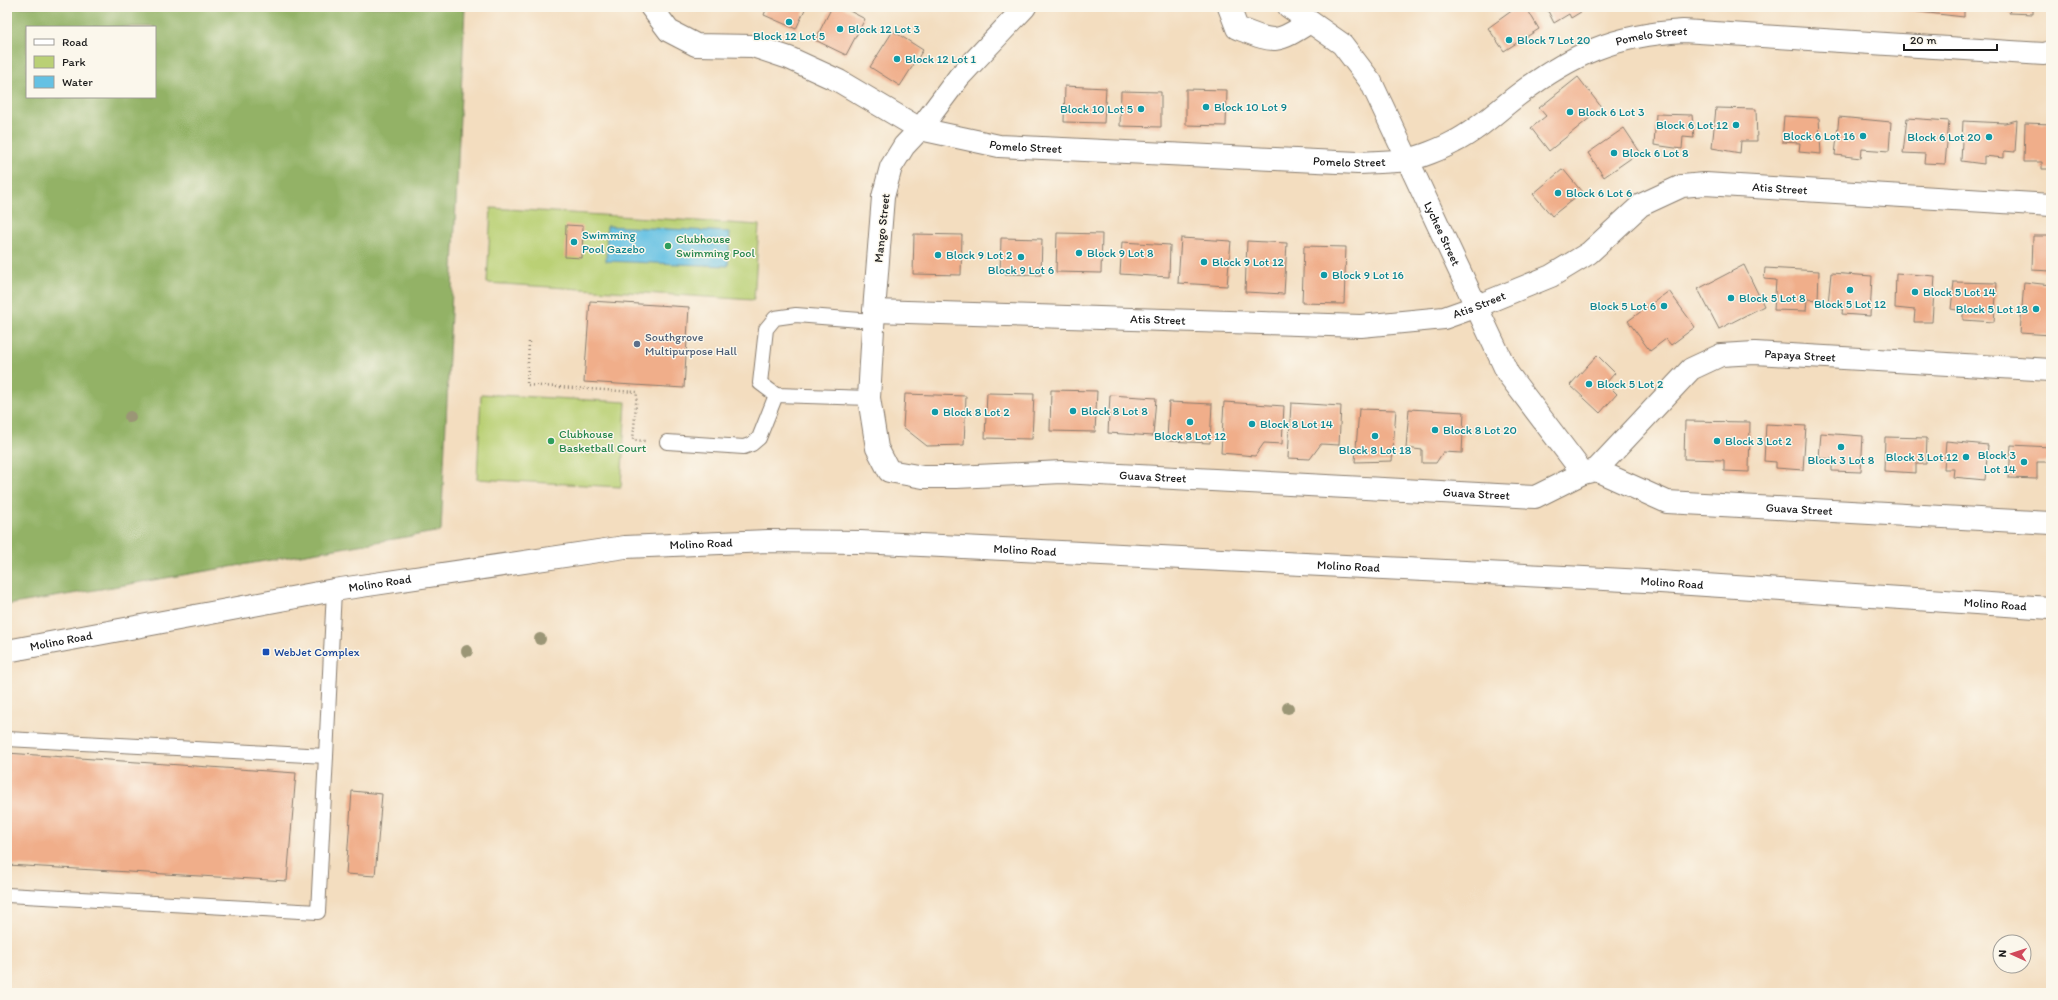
<svg xmlns="http://www.w3.org/2000/svg" width="2058" height="1000" font-family="Itim,sans-serif">
	<style>
		.green { fill: #bad075; stroke: #6b7648 }
		.forest { fill: #93b266; stroke: #586741; fill-rule: evenodd }
		.water { fill: #65c1e3; stroke: #406e80 }
		.building { fill: #f0ae8a }
		.lines { fill: none; stroke-linecap: round; stroke-linejoin: round }
		.service-casing { stroke: #887c6e; stroke-width: 16 }
		.minor-casing { stroke: #887c6e; stroke-width: 24 }
		.primary-casing { stroke: #887c6e; stroke-width: 24 }
		.path { stroke: #887c6e; stroke-width: 2.5; stroke-dasharray: 1 3; stroke-linecap: butt }
		.service { stroke: #fff; stroke-width: 14 }
		.minor { stroke: #fff; stroke-width: 22 }
		.primary { stroke: #fff; stroke-width: 22 }
		.tree { fill: #9b9676 }
		.culture-dot { fill: #0f9aa8; stroke: #fbf7ec; stroke-width: 1.5 }
		.leisure-dot { fill: #2e9e5b; stroke: #fbf7ec; stroke-width: 1.5 }
		.service-dot { fill: #5c6f8a; stroke: #fbf7ec; stroke-width: 1.5 }
		.transit-dot { fill: #1a4fb4; stroke: #fbf7ec; stroke-width: 1.5 }
		.labels { text-anchor: middle; dominant-baseline: central; stroke-width: 3; stroke-linejoin: round; paint-order: stroke }
		.culture-label { font-size: 12px; fill: #0d838f; stroke: #fbf7ec; text-anchor: start }
		.street-label { font-size: 12px; fill: #1c1c1c; stroke: #fbf7ec }
		.leisure-label { font-size: 12px; fill: #27864d; stroke: #fbf7ec; text-anchor: start }
		.service-label { font-size: 12px; fill: #4e5e75; stroke: #fbf7ec; text-anchor: start }
		.transit-label { font-size: 12px; fill: #164399; stroke: #fbf7ec; text-anchor: start }
	</style>
	<rect width="100%" height="100%" fill="#fbf7ec"/>
	<filter id="ink" filterUnits="userSpaceOnUse"><feTurbulence type="fractalNoise" baseFrequency=".025" numOctaves="2"/><feDisplacementMap in="SourceGraphic" scale="8" xChannelSelector="R" yChannelSelector="G"/><feConvolveMatrix kernelMatrix="1 2 1 2 8 2 1 2 1" color-interpolation-filters="sRGB"/></filter>
	<filter id="wash" filterUnits="userSpaceOnUse"><feTurbulence type="fractalNoise" baseFrequency=".012" numOctaves="4" result="noise"/><feDisplacementMap in="SourceGraphic" scale="16" xChannelSelector="R" yChannelSelector="G"/><feGaussianBlur stdDeviation="0.9" result="paint"/><feColorMatrix in="noise" values="0 0 0 0 0 0 0 0 0 0 0 0 0 0 0 0 0 1.4 0 .05"/><feComposite in="paint" operator="in"/></filter>
	<g filter="url(#wash)">
		<rect width="100%" height="100%" fill="#f3ddbf"/>
		<!-- green -->
		<g class="green">
			<polygon points="491,208 759,225 754,300 487,283"/>
			<polygon points="481,394 626,402 621,487 477,479"/>
		</g>
		<!-- forest -->
		<path class="forest" d="M7 7H465L441 531 7 605ZM27 27H155V97H27Z"/>
		<!-- water -->
		<polygon class="water" points="607,226 730,232 728,266 606,261"/>
		<g id="blocks">
			<!-- building -->
			<g class="building">
				<polygon points="767,7 806,7 796,29 764,15"/>
				<polygon points="832,7 842,7 865,19 846,55 815,40"/>
				<polygon points="1517,7 1526,7 1539,29 1504,51 1488,28"/>
				<polygon points="1546,7 1589,7 1571,18 1569,14 1554,23"/>
				<polygon points="1902,7 1964,7 1964,17 1902,10"/>
				<polygon points="2011,7 2033,7 2033,14 2009,13"/>
				<polygon points="893,31 923,50 900,86 870,67"/>
				<polygon points="1578,77 1602,108 1549,151 1531,128 1546,116 1539,108"/>
				<polygon points="1065,86 1106,88 1104,123 1064,122"/>
				<polygon points="1186,89 1227,90 1226,126 1186,125"/>
				<polygon points="1121,91 1161,92 1161,127 1120,126"/>
				<polygon points="1716,108 1756,109 1757,141 1741,141 1740,153 1712,148"/>
				<polygon points="1656,114 1692,115 1694,138 1683,137 1682,149 1654,145"/>
				<polygon points="1784,116 1819,118 1821,154 1799,152 1800,143 1782,142"/>
				<polygon points="1839,117 1891,122 1889,151 1862,149 1861,158 1835,155"/>
				<polygon points="1907,118 1949,121 1945,164 1924,163 1925,154 1903,153"/>
				<polygon points="2017,120 2015,152 2004,151 2004,158 1984,156 1984,164 1961,161 1963,121 2005,123"/>
				<polygon points="2025,123 2051,124 2051,169 2042,169 2042,162 2024,162"/>
				<polygon points="1624,128 1640,152 1604,177 1588,153"/>
				<polygon points="1563,169 1582,192 1552,216 1533,194"/>
				<polygon points="566,225 583,226 582,258 565,257"/>
				<polygon points="1057,233 1102,234 1101,273 1056,272"/>
				<polygon points="914,234 962,235 961,275 913,274"/>
				<polygon points="2033,236 2051,236 2051,271 2032,270"/>
				<polygon points="1001,238 1042,239 1041,275 1000,274"/>
				<polygon points="1181,238 1231,241 1227,286 1178,283"/>
				<polygon points="1247,241 1287,243 1284,294 1245,292"/>
				<polygon points="1122,242 1170,245 1169,277 1120,274"/>
				<polygon points="1304,246 1346,247 1344,304 1302,303"/>
				<polygon points="1744,265 1764,306 1719,329 1698,289"/>
				<polygon points="1765,268 1819,271 1818,300 1807,299 1806,311 1774,310 1776,280 1764,279"/>
				<polygon points="1831,273 1872,276 1870,316 1842,314 1843,305 1828,304"/>
				<polygon points="1896,273 1935,276 1932,322 1914,322 1915,310 1895,308"/>
				<polygon points="1954,282 1997,283 1994,322 1963,320 1963,311 1951,309"/>
				<polygon points="2024,282 2051,285 2051,335 2020,333"/>
				<polygon points="1669,291 1695,327 1671,345 1666,339 1650,351 1628,321"/>
				<polygon points="590,301 689,307 684,388 584,382"/>
				<polygon points="1597,355 1615,373 1606,383 1617,394 1600,413 1570,385"/>
				<polygon points="1051,390 1097,391 1095,432 1050,431"/>
				<polygon points="987,393 1034,394 1032,439 985,438"/>
				<polygon points="905,394 966,396 964,445 927,446 903,427"/>
				<polygon points="1110,395 1156,398 1153,436 1108,433"/>
				<polygon points="1169,402 1212,404 1210,443 1167,441"/>
				<polygon points="1224,402 1284,406 1282,444 1264,443 1255,456 1221,453"/>
				<polygon points="1291,403 1341,406 1339,445 1321,444 1310,459 1288,458"/>
				<polygon points="1359,409 1396,410 1392,461 1355,462"/>
				<polygon points="1409,409 1464,412 1462,453 1443,452 1436,463 1422,463 1422,450 1406,448"/>
				<polygon points="1685,421 1750,422 1749,472 1724,471 1724,460 1684,459"/>
				<polygon points="1766,424 1806,426 1803,470 1776,468 1776,462 1764,461"/>
				<polygon points="1821,433 1863,436 1861,472 1832,471 1832,459 1819,458"/>
				<polygon points="1885,437 1927,438 1926,464 1916,464 1916,473 1884,471"/>
				<polygon points="1946,441 1988,445 1985,480 1953,477 1954,469 1944,469"/>
				<polygon points="2011,445 2051,447 2051,462 2037,462 2037,479 2009,478"/>
				<polygon points="7,753 296,773 287,881 7,865"/>
				<polygon points="352,791 382,794 375,876 346,874"/>
			</g>
		</g>
	</g>
	<g filter="url(#ink)">
		<use href="#blocks" fill-opacity="0" stroke="#887c6e" stroke-width="1"/>
		<g class="lines">
			<defs>
				<g id="service">
					<polyline points="869,398 776,395 760,383 766,329 775,318 796,315 873,321"/>
					<polyline points="667,442 744,447 752,444 759,438 776,395"/>
					<polyline points="7,739 326,756 334,590"/>
					<polyline points="7,895 318,912 326,756"/>
				</g>
				<g id="minor">
					<path id="s1" d="M651 7 669 31 696 45 753 46 789 58 839 81 920 129 999 146 1358 163C1374 162 1390 162 1406 160 1419 158 1443 148 1454 142 1478 130 1497 111 1518 95 1572 54 1615 35 1683 31L2044 54 2051 52"/>
					<path id="s2" d="M1025 7 959 77 920 129 904 146 891 167 883 197 874 311 869 398 877 448 889 471 923 477H956L1062 472 1535 497 1583 473 1596 470 1667 502 2051 523"/>
					<path d="M1229 7 1237 28C1276 43 1275 44 1310 22"/>
					<path id="s3" d="M1289 7 1342 44 1371 82 1508 374 1583 473"/>
					<path id="s4" d="M874 311 1361 326 1444 318 1475 307 1551 276 1589 253 1641 205 1682 186 1705 184 2051 205"/>
					<path id="s5" d="M1596 470 1691 369 1721 355 1755 353 2051 370"/>
				</g>
				<g id="primary">
					<path id="s6" d="M7 651 334 590 625 547 768 541 860 542 1645 581 2051 608"/>
				</g>
			</defs>
			<!-- service casing -->
			<use href="#service" class="service-casing"/>
			<!-- minor casing -->
			<use href="#minor" class="minor-casing"/>
			<!-- primary casing -->
			<use href="#primary" class="primary-casing"/>
			<!-- path -->
			<polyline class="path" points="529,342 527,385 637,392 633,440 645,441"/>
			<!-- service -->
			<use href="#service" class="service"/>
			<!-- minor -->
			<use href="#minor" class="minor"/>
			<!-- primary -->
			<use href="#primary" class="primary"/>
		</g>
		<!-- trees -->
		<g class="tree">
			<circle cx="130" cy="417" r="6"/>
			<circle cx="540" cy="639" r="6"/>
			<circle cx="467" cy="651" r="6"/>
			<circle cx="1288" cy="708" r="6"/>
		</g>
	</g>
	<!-- markers -->
	<g class="culture-dot">
		<circle cx="789" cy="22" r="4"/>
		<circle cx="840" cy="29" r="4"/>
		<circle cx="1509" cy="40" r="4"/>
		<circle cx="897" cy="59" r="4"/>
		<circle cx="1206" cy="107" r="4"/>
		<circle cx="1141" cy="109" r="4"/>
		<circle cx="1570" cy="112" r="4"/>
		<circle cx="1736" cy="125" r="4"/>
		<circle cx="1863" cy="136" r="4"/>
		<circle cx="1989" cy="137" r="4"/>
		<circle cx="1614" cy="153" r="4"/>
		<circle cx="1558" cy="193" r="4"/>
		<circle cx="574" cy="242" r="4"/>
		<circle cx="1079" cy="253" r="4"/>
		<circle cx="938" cy="255" r="4"/>
		<circle cx="1021" cy="257" r="4"/>
		<circle cx="1204" cy="262" r="4"/>
		<circle cx="1324" cy="275" r="4"/>
		<circle cx="1850" cy="290" r="4"/>
		<circle cx="1915" cy="292" r="4"/>
		<circle cx="1731" cy="298" r="4"/>
		<circle cx="1664" cy="306" r="4"/>
		<circle cx="2036" cy="309" r="4"/>
		<circle cx="1589" cy="384" r="4"/>
		<circle cx="1073" cy="411" r="4"/>
		<circle cx="935" cy="412" r="4"/>
		<circle cx="1190" cy="422" r="4"/>
		<circle cx="1252" cy="424" r="4"/>
		<circle cx="1435" cy="430" r="4"/>
		<circle cx="1375" cy="436" r="4"/>
		<circle cx="1717" cy="441" r="4"/>
		<circle cx="1841" cy="447" r="4"/>
		<circle cx="1966" cy="457" r="4"/>
		<circle cx="2024" cy="462" r="4"/>
	</g>
	<g class="leisure-dot">
		<circle cx="668" cy="246" r="4"/>
		<circle cx="551" cy="441" r="4"/>
	</g>
	<circle class="service-dot" cx="637" cy="344" r="4"/>
	<rect class="transit-dot" x="262" y="648" width="8" height="8" rx="2"/>
	<g class="labels">
		<!-- culture labels -->
		<g class="culture-label">
			<text x="848" y="29">Block 12 Lot 3</text>
			<text x="789" y="36" text-anchor="middle">Block 12 Lot 5</text>
			<text x="1517" y="40">Block 7 Lot 20</text>
			<text x="905" y="59">Block 12 Lot 1</text>
			<text x="1214" y="107">Block 10 Lot 9</text>
			<text x="1133" y="109" text-anchor="end">Block 10 Lot 5</text>
			<text x="1578" y="112">Block 6 Lot 3</text>
			<text x="1728" y="125" text-anchor="end">Block 6 Lot 12</text>
			<text x="1855" y="136" text-anchor="end">Block 6 Lot 16</text>
			<text x="1981" y="137" text-anchor="end">Block 6 Lot 20</text>
			<text x="1622" y="153">Block 6 Lot 8</text>
			<text x="1566" y="193">Block 6 Lot 6</text>
			<text x="582" y="235">Swimming<tspan x="582" dy="14">Pool Gazebo</tspan></text>
			<text x="1087" y="253">Block 9 Lot 8</text>
			<text x="946" y="255">Block 9 Lot 2</text>
			<text x="1212" y="262">Block 9 Lot 12</text>
			<text x="1021" y="270" text-anchor="middle">Block 9 Lot 6</text>
			<text x="1332" y="275">Block 9 Lot 16</text>
			<text x="1923" y="292">Block 5 Lot 14</text>
			<text x="1739" y="298">Block 5 Lot 8</text>
			<text x="1850" y="304" text-anchor="middle">Block 5 Lot 12</text>
			<text x="1656" y="306" text-anchor="end">Block 5 Lot 6</text>
			<text x="2028" y="309" text-anchor="end">Block 5 Lot 18</text>
			<text x="1597" y="384">Block 5 Lot 2</text>
			<text x="1081" y="411">Block 8 Lot 8</text>
			<text x="943" y="412">Block 8 Lot 2</text>
			<text x="1260" y="424">Block 8 Lot 14</text>
			<text x="1443" y="430">Block 8 Lot 20</text>
			<text x="1190" y="436" text-anchor="middle">Block 8 Lot 12</text>
			<text x="1725" y="441">Block 3 Lot 2</text>
			<text x="1375" y="450" text-anchor="middle">Block 8 Lot 18</text>
			<text x="2016" y="455" text-anchor="end">Block 3<tspan x="2016" dy="14">Lot 14</tspan></text>
			<text x="1958" y="457" text-anchor="end">Block 3 Lot 12</text>
			<text x="1841" y="460" text-anchor="middle">Block 3 Lot 8</text>
		</g>
		<!-- street labels -->
		<g class="street-label">
			<text stroke="none"><textPath href="#s1" startOffset="1072">Pomelo Street</textPath></text>
			<text stroke="none"><textPath href="#s1" startOffset="412">Pomelo Street</textPath></text>
			<text stroke="none"><textPath href="#s1" startOffset="736">Pomelo Street</textPath></text>
			<text stroke="none"><textPath href="#s4" startOffset="944">Atis Street</textPath></text>
			<text transform="translate(882 228) rotate(-84)">Mango Street</text>
			<text stroke="none"><textPath href="#s3" startOffset="280">Lychee Street</textPath></text>
			<text stroke="none"><textPath href="#s4" startOffset="608">Atis Street</textPath></text>
			<text stroke="none"><textPath href="#s4" startOffset="284">Atis Street</textPath></text>
			<text stroke="none"><textPath href="#s5" startOffset="251">Papaya Street</textPath></text>
			<text stroke="none"><textPath href="#s2" startOffset="783">Guava Street</textPath></text>
			<text stroke="none"><textPath href="#s2" startOffset="1107">Guava Street</textPath></text>
			<text stroke="none"><textPath href="#s2" startOffset="1443">Guava Street</textPath></text>
			<text stroke="none"><textPath href="#s6" startOffset="703">Molino Road</textPath></text>
			<text stroke="none"><textPath href="#s6" startOffset="1027">Molino Road</textPath></text>
			<text stroke="none"><textPath href="#s6" startOffset="1351">Molino Road</textPath></text>
			<text stroke="none"><textPath href="#s6" startOffset="379">Molino Road</textPath></text>
			<text stroke="none"><textPath href="#s6" startOffset="1675">Molino Road</textPath></text>
			<text stroke="none"><textPath href="#s6" startOffset="1999">Molino Road</textPath></text>
			<text stroke="none"><textPath href="#s6" startOffset="55">Molino Road</textPath></text>
		</g>
		<!-- leisure labels -->
		<g class="leisure-label">
			<text x="676" y="239">Clubhouse<tspan x="676" dy="14">Swimming Pool</tspan></text>
			<text x="559" y="434">Clubhouse<tspan x="559" dy="14">Basketball Court</tspan></text>
		</g>
		<!-- service labels -->
		<g class="service-label">
			<text x="645" y="337">Southgrove<tspan x="645" dy="14">Multipurpose Hall</tspan></text>
		</g>
		<!-- transit labels -->
		<g class="transit-label">
			<text x="274" y="652">WebJet Complex</text>
		</g>
	</g>
	<!-- margin -->
	<rect width="2058" height="1000" fill="none" stroke="#fbf7ec" stroke-width="24"/>
	<!-- legend -->
	<rect x="26" y="26" width="130" height="72" fill="#fbf7ec" stroke="#a29f99"/>
	<rect x="34" y="39" width="20" height="6" fill="#ffffff" stroke="#a29f99"/>
	<text x="62" y="46" font-size="12" fill="#1c1c1c">Road</text>
	<rect x="34" y="56" width="20" height="12" fill="#bad075" stroke="#a29f99"/>
	<text x="62" y="66" font-size="12" fill="#1c1c1c">Park</text>
	<rect x="34" y="76" width="20" height="12" fill="#65c1e3" stroke="#a29f99"/>
	<text x="62" y="86" font-size="12" fill="#1c1c1c">Water</text>
	<!-- north arrow -->
	<g transform="translate(2012 954) rotate(273)"><circle r="19" fill="#fbf7ec" stroke="#a29f99"/>
	<path d="M0-3L7 15L0 10L-7 15Z" fill="#d1495b"/>
	<text y="-6" font-size="11" font-weight="bold" text-anchor="middle" fill="#1c1c1c">N</text>
	</g>
	<!-- scale -->
	<path d="M1904 44v6h93v-6" fill="none" stroke="#1c1c1c" stroke-width="2"/>
	<text x="1910" y="44" font-size="12" fill="#1c1c1c" stroke="#fbf7ec" stroke-width="3" paint-order="stroke">20 m</text>
</svg>
